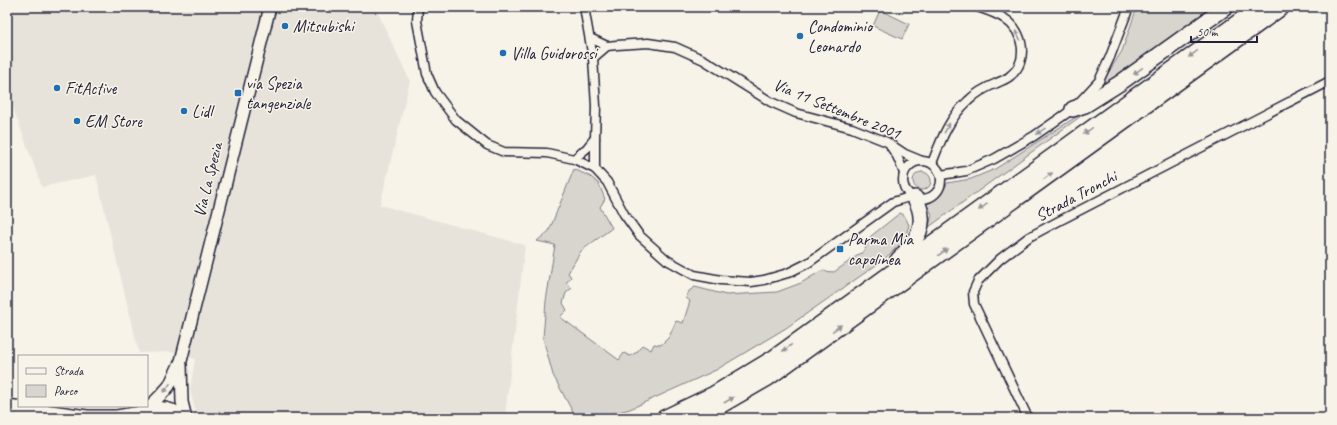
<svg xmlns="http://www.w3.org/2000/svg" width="1337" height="425" font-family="Caveat,sans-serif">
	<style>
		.built { fill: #e7e3db }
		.green { fill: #d8d5cf; stroke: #7d7c85 }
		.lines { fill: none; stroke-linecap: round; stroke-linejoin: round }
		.street-casing { stroke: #22223b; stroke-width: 11 }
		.secondary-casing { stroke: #22223b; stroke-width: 14 }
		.primary-casing { stroke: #22223b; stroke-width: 16 }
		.highway-casing { stroke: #22223b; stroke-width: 18 }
		.street { stroke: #f7f3e8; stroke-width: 8 }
		.secondary { stroke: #f7f3e8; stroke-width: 11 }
		.primary { stroke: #f7f3e8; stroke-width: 13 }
		.highway { stroke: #f7f3e8; stroke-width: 15 }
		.oneway { fill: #97959a }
		.poi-dot { fill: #1f6fb2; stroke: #f7f3e8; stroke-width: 1.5 }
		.labels { text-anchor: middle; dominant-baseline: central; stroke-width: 3; stroke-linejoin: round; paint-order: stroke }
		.poi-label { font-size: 17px; fill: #22223b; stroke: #f7f3e8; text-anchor: start }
		.street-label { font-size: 17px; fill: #22223b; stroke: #f7f3e8 }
	</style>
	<rect width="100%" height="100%" fill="#f7f3e8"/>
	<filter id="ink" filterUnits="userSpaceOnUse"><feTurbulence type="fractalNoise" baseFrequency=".025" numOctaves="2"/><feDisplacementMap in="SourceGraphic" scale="8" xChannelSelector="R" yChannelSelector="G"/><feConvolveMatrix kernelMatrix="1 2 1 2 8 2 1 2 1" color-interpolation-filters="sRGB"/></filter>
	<g filter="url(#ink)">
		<!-- built -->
		<polygon class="built" points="7,7 375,7 410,81 380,205 525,245 505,416 503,418 208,418 195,410 190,390 195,359 171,352 139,353 96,175 42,187 7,91"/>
		<!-- green -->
		<g class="green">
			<polygon points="1137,7 1213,7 1098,89 1122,51"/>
			<polygon points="880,10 909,24 902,39 873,26"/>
			<path d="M1107 97 929 227 932 214 926 204C937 200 943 194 947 183L971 179 995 169Z"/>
			<polygon points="574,169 591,177 599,184 605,199 600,207 612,228 581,251 568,273 571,277 566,283 572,288 566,293 563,303 567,310 560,317 619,360 624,353 630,356 637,352 642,345 651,350 654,344 661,345 669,337 676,321 683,323 690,301 686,298 689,291 695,287 726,295 777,292 801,283 821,271 834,272 864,251 871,236 900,213 904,215 909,225 904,241 882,261 786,328 716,370 630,409 597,418 576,418 553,375 543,338 546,301 555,245 537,241 549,231"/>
			<circle cx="922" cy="181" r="9"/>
		</g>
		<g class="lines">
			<defs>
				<g id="street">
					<polyline points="418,7 417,21 427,74 435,92 456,120 487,145 504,152 547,153 574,159 595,169 607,182 624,214 639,235 667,260 694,275 721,280 751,282 764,280 788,273 808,263 893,202 906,198 914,197"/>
					<polyline points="584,7 593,58 596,106 595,138 595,169"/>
					<polyline points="590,38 607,46"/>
					<polyline points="593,58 607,46 617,45 648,43 675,47 704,60 771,102 796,113 852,128 887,142 905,154 922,161"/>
					<polyline points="891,147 897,156 904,173"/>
					<polyline points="574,159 587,148 595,138"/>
					<circle cx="922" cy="180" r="19"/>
					<path d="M932 163C941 140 949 118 968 101 976 93 987 87 997 83 1001 81 1007 79 1010 76 1029 62 1024 31 1005 19 996 13 986 10 977 7"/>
					<polyline points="941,175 966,171 994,159 1034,136 1073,109 1099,81 1110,57 1129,7"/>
					<polyline points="1028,418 974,304 973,292 978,281 1000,259 1029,237 1057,222 1330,81"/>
				</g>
				<g id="secondary">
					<polyline points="181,365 182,402 186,418"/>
					<polyline points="146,410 161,395 169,386 181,361 270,7"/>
				</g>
				<path id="primary" d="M133 418C146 404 170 406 184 418"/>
				<g id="highway">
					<polyline points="1073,109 1085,105 1120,83 1226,7"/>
					<path d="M898 260C916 241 930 225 915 198"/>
					<polyline points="7,407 87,418 114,418"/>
					<polyline points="117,418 135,415"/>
					<polyline points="664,418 714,394 772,359 1259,7"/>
					<polyline points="695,418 711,411 768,378 1282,7"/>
				</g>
			</defs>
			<!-- street casing -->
			<use href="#street" class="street-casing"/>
			<!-- secondary casing -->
			<use href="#secondary" class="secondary-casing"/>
			<!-- primary casing -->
			<use href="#primary" class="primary-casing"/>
			<!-- highway casing -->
			<use href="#highway" class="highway-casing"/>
			<!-- street -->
			<use href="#street" class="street"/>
			<!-- secondary -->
			<use href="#secondary" class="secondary"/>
			<!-- primary -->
			<use href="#primary" class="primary"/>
			<!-- highway -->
			<use href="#highway" class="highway"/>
		</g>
		<!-- one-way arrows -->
		<defs><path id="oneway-solid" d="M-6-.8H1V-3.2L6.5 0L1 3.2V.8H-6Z"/></defs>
		<g class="oneway">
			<use href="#oneway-solid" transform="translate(1018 35) rotate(-116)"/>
			<use href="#oneway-solid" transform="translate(1193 54) rotate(144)"/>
			<use href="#oneway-solid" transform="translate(1138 71) rotate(144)"/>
			<use href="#oneway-solid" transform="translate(947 128) rotate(-61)"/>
			<use href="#oneway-solid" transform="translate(1041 131) rotate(146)"/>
			<use href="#oneway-solid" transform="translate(1088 131) rotate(144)"/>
			<use href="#oneway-solid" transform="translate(1048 176) rotate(-36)"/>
			<use href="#oneway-solid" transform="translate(983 207) rotate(144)"/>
			<use href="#oneway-solid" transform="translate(943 252) rotate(-36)"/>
			<use href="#oneway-solid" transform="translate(837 328) rotate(-36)"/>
			<use href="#oneway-solid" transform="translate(787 348) rotate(144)"/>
			<use href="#oneway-solid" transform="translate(167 388) rotate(125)"/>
			<use href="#oneway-solid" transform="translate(729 400) rotate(-30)"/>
		</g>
	</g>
	<!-- markers -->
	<g class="poi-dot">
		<circle cx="285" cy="26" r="4"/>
		<circle cx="800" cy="36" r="4"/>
		<circle cx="503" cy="53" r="4"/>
		<circle cx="57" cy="88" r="4"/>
		<rect x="234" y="89" width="8" height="8" rx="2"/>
		<circle cx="184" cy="111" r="4"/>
		<circle cx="77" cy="121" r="4"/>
		<rect x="836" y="245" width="8" height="8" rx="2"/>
	</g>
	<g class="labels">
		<!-- poi labels -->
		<g class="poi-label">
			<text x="293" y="26">Mitsubishi</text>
			<text x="808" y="26">Condominio<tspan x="808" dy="20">Leonardo</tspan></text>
			<text x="511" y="53">Villa Guidorossi</text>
			<text x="246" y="83">via Spezia<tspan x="246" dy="20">tangenziale</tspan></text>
			<text x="65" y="88">FitActive</text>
			<text x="192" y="111">Lidl</text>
			<text x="85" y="121">EM Store</text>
			<text x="848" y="239">Parma Mia<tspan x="848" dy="20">capolinea</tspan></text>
		</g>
		<!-- street labels -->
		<g class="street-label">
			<text transform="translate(837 109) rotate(22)">Via 11 Settembre 2001</text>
			<text transform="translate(208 180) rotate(-76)">Via La Spezia</text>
			<text transform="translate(1076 196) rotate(-28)">Strada Tronchi</text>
		</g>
	</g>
	<!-- margin -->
	<rect width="1337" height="425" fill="none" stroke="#f7f3e8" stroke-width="24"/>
	<rect x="12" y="12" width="1313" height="401" fill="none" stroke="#22223b" stroke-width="1.5" filter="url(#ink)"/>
	<!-- legend -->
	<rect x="18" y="355" width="130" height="52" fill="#f7f3e8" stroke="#a29fa3"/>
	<rect x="26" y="368" width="20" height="6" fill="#f7f3e8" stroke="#a29fa3"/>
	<text x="54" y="375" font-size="12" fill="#22223b">Strada</text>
	<rect x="26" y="385" width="20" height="12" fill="#d8d5cf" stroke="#a29fa3"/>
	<text x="54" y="395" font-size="12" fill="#22223b">Parco</text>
	<!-- scale -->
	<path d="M1191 36v6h66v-6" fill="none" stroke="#22223b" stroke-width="2"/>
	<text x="1197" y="36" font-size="12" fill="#22223b" stroke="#f7f3e8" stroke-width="3" paint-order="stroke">50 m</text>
</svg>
